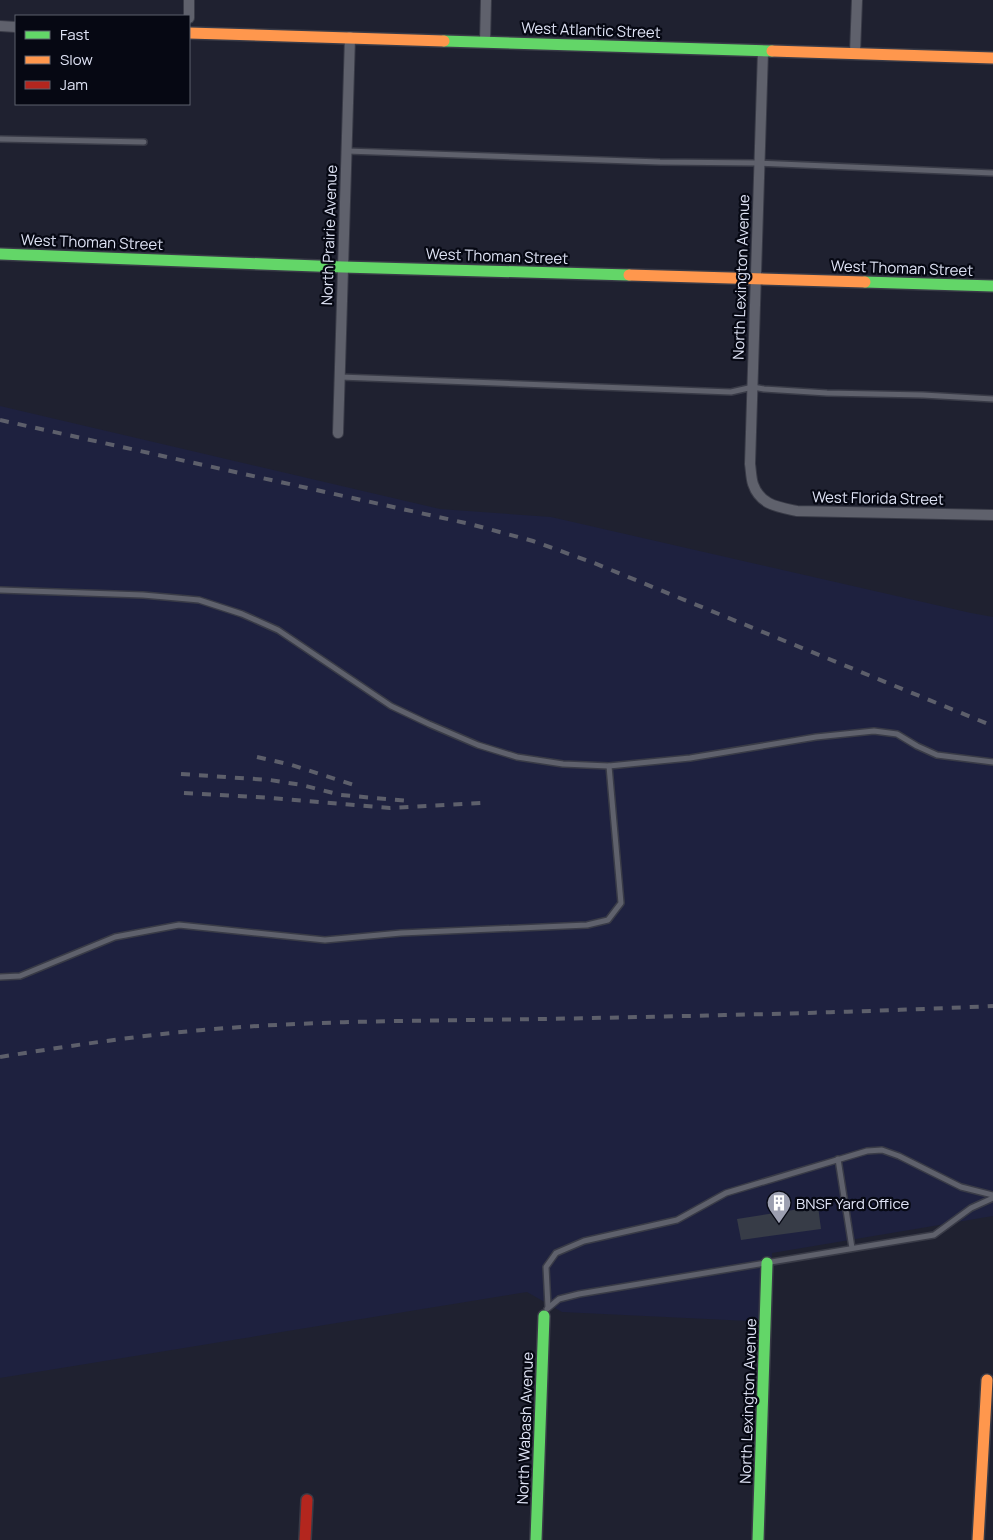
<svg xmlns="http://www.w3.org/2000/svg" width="993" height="1540" font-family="Manrope,sans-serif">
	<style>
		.built { fill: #1e213f }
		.building { fill: #373c47 }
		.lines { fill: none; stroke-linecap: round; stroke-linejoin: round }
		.lane-casing { stroke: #393b47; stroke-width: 8 }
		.street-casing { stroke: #393b47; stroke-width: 12 }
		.fast-casing { stroke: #393b47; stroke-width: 14 }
		.slow-casing { stroke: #393b47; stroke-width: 14 }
		.jam-casing { stroke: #393b47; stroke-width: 14 }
		.lane { stroke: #5f616c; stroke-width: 5 }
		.street { stroke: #5f616c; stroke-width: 10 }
		.fast { stroke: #63d668; stroke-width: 11 }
		.slow { stroke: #ff974d; stroke-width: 11 }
		.jam { stroke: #b3261e; stroke-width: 11 }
		.rail { stroke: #5d5f6b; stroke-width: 4; stroke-dasharray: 9 9; stroke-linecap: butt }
		.labels { text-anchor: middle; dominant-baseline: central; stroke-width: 4.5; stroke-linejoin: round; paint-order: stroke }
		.street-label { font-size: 15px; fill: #dfe3f5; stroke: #060813 }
		.poi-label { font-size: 15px; fill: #dfe3f5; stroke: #060813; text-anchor: start }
	</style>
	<rect width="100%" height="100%" fill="#1f2130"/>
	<!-- built -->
	<polygon class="built" points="0,406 440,509 551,517 971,613 993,617 993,1216 772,1253 771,1322 562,1312 527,1292 0,1378"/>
	<!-- building -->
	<polygon class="building" points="818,1206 821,1229 741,1240 737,1219"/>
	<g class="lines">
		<defs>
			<g id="lane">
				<polyline points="0,139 144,142"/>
				<polyline points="347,151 660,162 759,163 993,173"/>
				<polyline points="340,377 731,392 753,387 764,389 827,393 923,395 993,399"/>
				<polyline points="0,590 143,595 199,600 242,614 278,630 391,706 429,724 478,745 517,757 563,764 609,766 690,758 816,737 874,731 897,734 917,746 937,755 993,762"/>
				<polyline points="0,977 20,976 115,937 179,925 325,940 401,933 587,925 608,920 621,903 609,766"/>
				<polyline points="838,1159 852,1248"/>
				<polyline points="548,1307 546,1267 556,1253 584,1241 677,1220 726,1193 867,1151 882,1150 899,1156 961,1187 993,1195"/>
				<polyline points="547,1309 559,1299 579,1294 934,1235 971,1208 993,1198"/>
			</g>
			<g id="street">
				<polyline points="189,18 189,0"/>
				<polyline points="0,26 16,27"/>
				<polyline points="485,42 486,0"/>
				<path d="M763 51 750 464C751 470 751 478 753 484 760 505 778 507 797 511L993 515"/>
				<polyline points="855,53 857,0"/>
				<polyline points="338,433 350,37"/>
			</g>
			<g id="fast">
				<polyline points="444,41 772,51"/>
				<polyline points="0,254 343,267 629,275"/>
				<polyline points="865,282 993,286"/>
				<polyline points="536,1540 544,1316"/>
				<polyline points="758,1540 767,1263"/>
			</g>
			<g id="slow">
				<polyline points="189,33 444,41"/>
				<polyline points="772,51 993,58"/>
				<polyline points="629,275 865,282"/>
				<polyline points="978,1540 987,1380"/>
			</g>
			<polyline id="jam" points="305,1540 307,1500"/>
		</defs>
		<!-- lane casing -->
		<use href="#lane" class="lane-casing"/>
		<!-- street casing -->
		<use href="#street" class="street-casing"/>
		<!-- fast casing -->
		<use href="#fast" class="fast-casing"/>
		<!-- slow casing -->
		<use href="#slow" class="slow-casing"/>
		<!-- jam casing -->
		<use href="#jam" class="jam-casing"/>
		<!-- lane -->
		<use href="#lane" class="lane"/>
		<!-- street -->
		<use href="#street" class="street"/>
		<!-- fast -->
		<use href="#fast" class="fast"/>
		<!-- slow -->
		<use href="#slow" class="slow"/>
		<!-- jam -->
		<use href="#jam" class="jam"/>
		<!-- rail -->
		<g class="rail">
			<polyline points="0,420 470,524 533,541 594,563 993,726"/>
			<polyline points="257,757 292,765 360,787"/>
			<polyline points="181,774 270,780 302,785 341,795 409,801"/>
			<polyline points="184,793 272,798 390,808 481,803"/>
			<path d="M0 1057C68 1046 135 1036 203 1030 316 1020 430 1021 543 1019 693 1016 843 1013 993 1006"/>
		</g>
	</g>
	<!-- icons -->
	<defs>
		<symbol id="building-pin" viewBox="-11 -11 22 30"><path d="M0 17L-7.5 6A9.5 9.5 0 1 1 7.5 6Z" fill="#9c9fb0" stroke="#060813"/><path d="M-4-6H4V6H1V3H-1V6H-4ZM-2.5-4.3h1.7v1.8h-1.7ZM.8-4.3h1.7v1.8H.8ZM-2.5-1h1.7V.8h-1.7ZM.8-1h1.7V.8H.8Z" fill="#fff"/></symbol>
	</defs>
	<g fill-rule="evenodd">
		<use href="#building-pin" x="765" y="1189" width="28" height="38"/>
	</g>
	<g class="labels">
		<!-- street labels -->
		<g class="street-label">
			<text transform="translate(591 30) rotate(2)">West Atlantic Street</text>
			<text transform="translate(329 235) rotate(-88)">North Prairie Avenue</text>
			<text transform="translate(92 242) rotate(2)">West Thoman Street</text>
			<text transform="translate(497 256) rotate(2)">West Thoman Street</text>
			<text transform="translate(902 268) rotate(2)">West Thoman Street</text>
			<text transform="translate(741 277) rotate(-88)">North Lexington Avenue</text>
			<text transform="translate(878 498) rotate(1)">West Florida Street</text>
			<text transform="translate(748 1401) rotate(-88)">North Lexington Avenue</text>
			<text transform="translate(525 1428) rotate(-88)">North Wabash Avenue</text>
		</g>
		<!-- poi labels -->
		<g class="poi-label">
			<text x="796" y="1203">BNSF Yard Office</text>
		</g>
	</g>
	<!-- legend -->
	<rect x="15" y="15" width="175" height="90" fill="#060813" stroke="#5d606d"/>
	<rect x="25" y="31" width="25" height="8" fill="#63d668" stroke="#5d606d"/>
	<text x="60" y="40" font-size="15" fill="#dfe3f5">Fast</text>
	<rect x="25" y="56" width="25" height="8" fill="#ff974d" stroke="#5d606d"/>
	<text x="60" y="65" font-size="15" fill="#dfe3f5">Slow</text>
	<rect x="25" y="81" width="25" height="8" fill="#b3261e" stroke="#5d606d"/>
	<text x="60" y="90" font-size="15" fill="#dfe3f5">Jam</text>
</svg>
